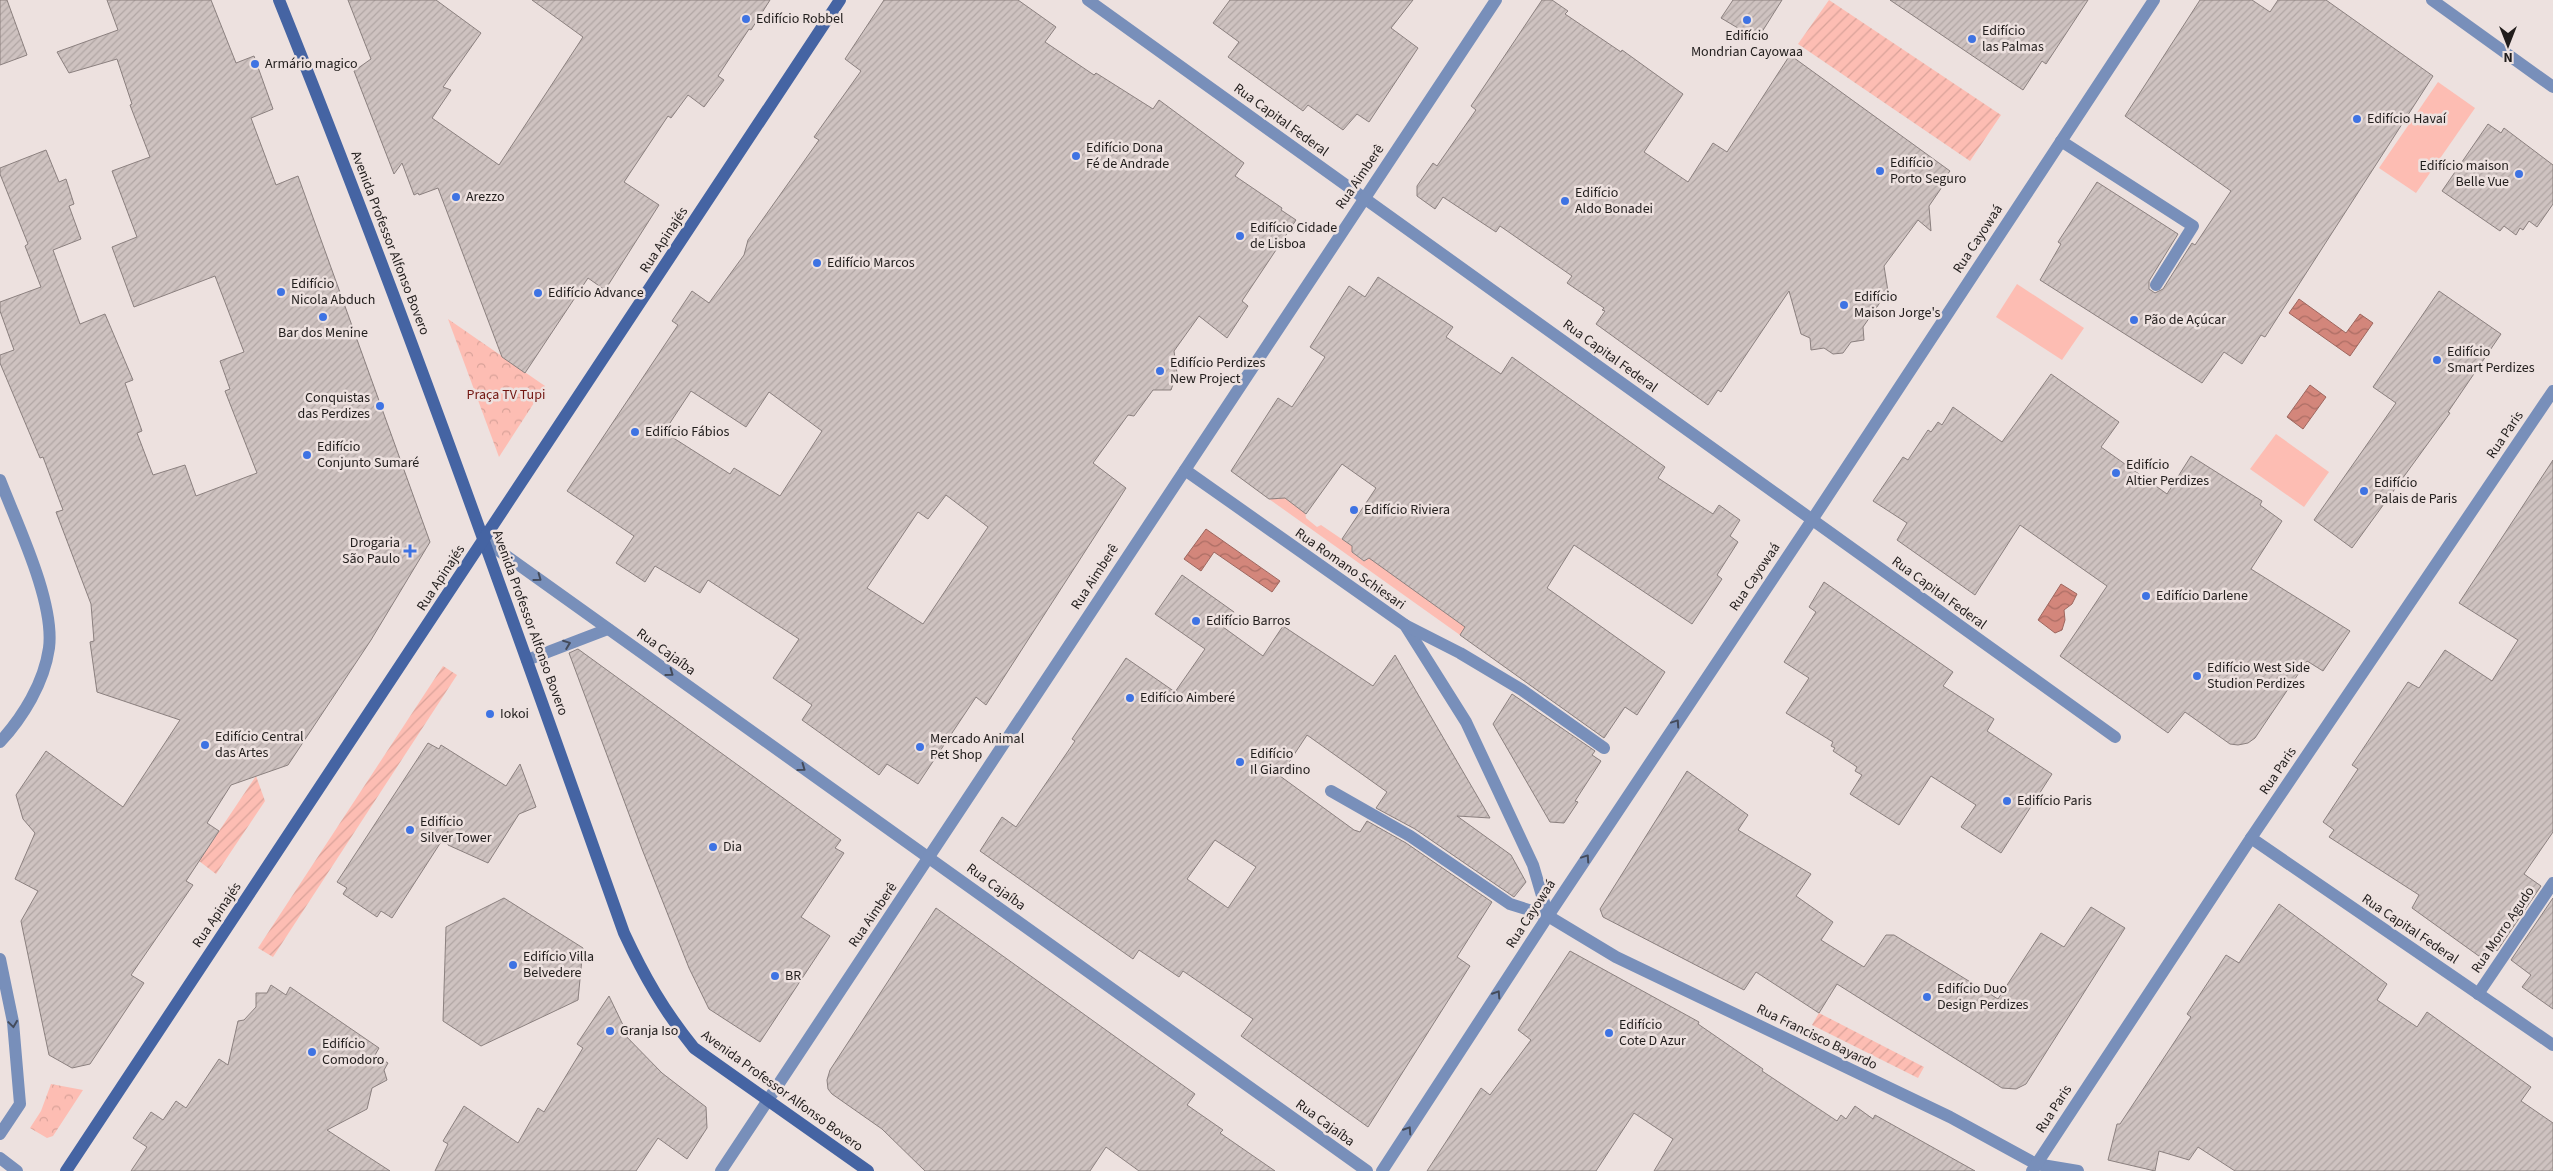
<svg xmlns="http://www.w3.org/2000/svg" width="2553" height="1171" font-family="'Source Sans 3',sans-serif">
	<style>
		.grass { fill: #fdbdb3 }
		.park { fill: url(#park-crowns) }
		.garden { fill: url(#garden-furrows) }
		.water { fill: url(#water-waves); stroke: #9e665e }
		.building { fill: url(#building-hatch); stroke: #8b807f; fill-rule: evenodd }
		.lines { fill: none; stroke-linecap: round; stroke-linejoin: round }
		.street { stroke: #788fba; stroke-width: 12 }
		.secondary { stroke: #4564a3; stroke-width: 12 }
		.oneway { stroke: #444b5b }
		.poi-dot { fill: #3e73e3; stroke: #ede1df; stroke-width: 2 }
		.labels { text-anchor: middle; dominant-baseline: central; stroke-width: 5; stroke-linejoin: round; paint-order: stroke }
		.poi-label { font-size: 14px; fill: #211d1c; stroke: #ede1df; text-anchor: start }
		.street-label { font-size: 14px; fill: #211d1c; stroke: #ede1df }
		.park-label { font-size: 14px; fill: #721611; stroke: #ede1df }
	</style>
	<defs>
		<pattern id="park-crowns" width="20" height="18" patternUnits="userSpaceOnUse" patternTransform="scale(1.25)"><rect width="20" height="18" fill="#fdbdb3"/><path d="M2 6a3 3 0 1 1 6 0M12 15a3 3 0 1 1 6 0" fill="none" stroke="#d9a299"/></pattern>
		<pattern id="garden-furrows" width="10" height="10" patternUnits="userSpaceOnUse" patternTransform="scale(1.25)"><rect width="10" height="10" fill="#fdbdb3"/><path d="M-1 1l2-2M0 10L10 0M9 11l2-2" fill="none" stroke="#d9a299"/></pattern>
		<pattern id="water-waves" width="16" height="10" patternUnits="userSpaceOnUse" patternTransform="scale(1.25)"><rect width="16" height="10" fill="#d3867b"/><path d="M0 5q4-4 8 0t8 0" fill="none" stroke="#ab6d64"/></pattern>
		<pattern id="building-hatch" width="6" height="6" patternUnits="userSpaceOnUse" patternTransform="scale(1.25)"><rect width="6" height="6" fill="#cec2c0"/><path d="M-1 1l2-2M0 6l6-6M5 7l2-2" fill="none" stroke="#b1a6a4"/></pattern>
	</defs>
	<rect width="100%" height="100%" fill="#ede1df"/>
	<!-- grass -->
	<g class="grass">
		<polygon points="2438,82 2475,108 2416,193 2379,168"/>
		<polygon points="2017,284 2084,328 2062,360 1996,317"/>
		<polygon points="2276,434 2329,472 2304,507 2250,469"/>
		<polygon points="1280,494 1305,512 1306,518 1317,527 1321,525 1352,546 1352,552 1363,561 1370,558 1465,627 1460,635 1269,499 1276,498"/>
	</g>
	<!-- park -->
	<g class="park">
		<polygon points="448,319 545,386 499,457"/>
		<polygon points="51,1084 83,1090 53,1136 47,1138 30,1128 41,1111"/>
	</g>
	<!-- garden -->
	<g class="garden">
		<polygon points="1829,0 2001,115 1970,161 1798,44"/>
		<polygon points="443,666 457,675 273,957 258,948"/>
		<polygon points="256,776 265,801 216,874 199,861"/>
		<polygon points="1819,1013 1924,1067 1918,1078 1812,1025"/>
	</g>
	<!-- water -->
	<g class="water">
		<polygon points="2299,299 2346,333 2360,314 2373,323 2350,356 2289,313"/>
		<polygon points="2310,385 2326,397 2303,429 2287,417"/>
		<polygon points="1206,529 1280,581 1272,592 1214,552 1201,571 1184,559"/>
		<polygon points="2061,584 2077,594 2072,604 2064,610 2065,620 2062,630 2055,633 2038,620"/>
	</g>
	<!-- building -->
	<g class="building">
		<polygon points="0,0 7,0 27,55 0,65"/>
		<polygon points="107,0 211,0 236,63 254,56 273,109 251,118 276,185 298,176 430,542 371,640 288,765 231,785 207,823 219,831 186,881 193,885 131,975 144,983 90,1064 72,1068 49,1055 23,931 21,921 38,891 15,879 35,833 23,819 16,795 46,751 123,807 180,720 97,692 90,642 94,641 91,604 56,512 63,510 43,457 40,458 0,363 0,355 14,350 0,311 0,302 41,287 25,246 28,244 0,174 0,168 46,150 59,182 66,179 74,204 69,206 81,239 53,250 80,324 105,314 133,380 125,383 142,431 137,433 153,475 185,465 196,496 257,473 225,391 230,389 220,361 244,352 215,276 134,307 112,247 137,237 112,171 150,157 130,105 132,104 117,59 69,73 57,52 118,30"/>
		<polygon points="348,0 436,0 481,33 443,87 451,90 432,118 499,165 583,37 532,0 770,0 751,30 749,29 718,76 724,80 704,107 688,95 671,118 668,116 624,182 659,205 605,290 588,278 525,373 502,357 438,188 419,195 418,193 414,195 402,163 394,174 354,71 371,59"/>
		<path d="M884 0H1018L1056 27 1045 42 1094 75 1096 73 1153 109 1159 100 1244 163 1235 176 1282 208 1281 210 1296 220 1242 301 1248 306 1227 338 1199 316 1174 351 1177 373 1171 390H1153L1134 416 1128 415 1093 463 1126 488 986 705 976 697 918 784 887 764 879 775 802 720 812 705 773 678 799 639 708 580 700 593 655 566 645 582 616 563 634 536 567 491 678 325 672 321 692 291 709 303 744 255 748 240 819 140 814 137 861 71 845 59ZM691 391 746 427 769 392 822 431 780 496 734 468 730 474 664 432ZM946 495 988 527 923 624 867 588 918 512 928 519Z"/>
		<polygon points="1230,0 1413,0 1391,28 1418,48 1369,122 1357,114 1343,130 1308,105 1303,111 1228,57 1239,42 1213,23"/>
		<polygon points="1542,0 1552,0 1568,11 1565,14 1621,52 1622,50 1683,94 1644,152 1688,182 1713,143 1727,152 1790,55 1950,171 1939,185 1942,187 1929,206 1931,231 1918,220 1884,266 1889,298 1881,301 1863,327 1864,340 1851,342 1843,353 1833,354 1824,348 1811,350 1810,338 1801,334 1789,291 1721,392 1718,390 1708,405 1596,324 1605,311 1602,310 1604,308 1567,283 1572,276 1500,226 1496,232 1443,197 1435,209 1417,196 1417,186 1433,163 1437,166 1476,110 1471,106"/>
		<polygon points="1733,0 1782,0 1760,35 1751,29 1748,34 1721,18"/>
		<polygon points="1890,0 2088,0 2046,64 2042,61 2023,90"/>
		<polygon points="2200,0 2252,0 2270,12 2278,0 2326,0 2433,76 2265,337 2261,335 2242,364 2224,352 2202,383 2040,280 2061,244 2058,242 2097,182 2178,234 2149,281 2149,289 2155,293 2163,289 2192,243 2195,245 2231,191 2125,116"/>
		<polygon points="2488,124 2501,133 2504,128 2553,165 2553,204 2537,227 2529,221 2523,230 2520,228 2516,235 2504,226 2500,231 2442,191"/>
		<polygon points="1378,277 1453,327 1446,337 1501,374 1512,357 1665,467 1658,478 1713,514 1719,505 1740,520 1730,536 1738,542 1717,575 1722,579 1692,624 1574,545 1547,588 1665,672 1637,715 1625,707 1604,738 1460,635 1465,627 1369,558 1364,561 1352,552 1352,546 1342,539 1376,488 1342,464 1306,514 1285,498 1269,499 1231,471 1278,398 1292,407 1325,357 1310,347 1349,286 1365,297"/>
		<polygon points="2439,291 2501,334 2448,412 2450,413 2352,548 2314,520 2396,403 2373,387"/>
		<polygon points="2051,374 2119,422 2101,447 2167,494 2191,456 2262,501 2260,505 2282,521 2251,569 2350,631 2323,671 2307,661 2255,738 2248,743 2238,745 2230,744 2185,712 2168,733 2060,656 2107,586 2020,525 1975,595 1897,540 1907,523 1873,501 1903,457 1908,460 1928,430 1931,432 1938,422 1942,425 1953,407 2002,442"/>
		<polygon points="2553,460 2553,832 2524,874 2541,886 2497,951 2492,946 2483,959 2412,908 2419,895 2329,837 2334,830 2323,822 2358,769 2352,765 2408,682 2419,688 2445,650 2492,681 2518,640 2459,603"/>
		<path d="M1182 575 1234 612 1223 627 1263 656 1283 626 1373 686 1395 655 1490 818 1457 816 1511 855 1526 882 1514 897 1415 829 1376 808 1387 792 1307 735 1280 776 1354 830 1360 832 1367 821 1406 843 1492 902 1457 957 1470 966 1368 1127 1241 1036 1253 1019 1183 971 1179 977 1139 950 1133 959 980 851 1002 817 1016 827 1075 741 1072 739 1126 658 1175 692 1205 649 1155 614ZM1215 840 1256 867 1228 908 1187 879Z"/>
		<polygon points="1824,582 1953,672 1943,686 1994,719 1987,731 2052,774 2001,853 1961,827 1976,805 1931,776 1899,825 1850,794 1862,775 1855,771 1857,767 1833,751 1835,748 1831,746 1833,742 1786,713 1809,678 1784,662 1816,612 1809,607"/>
		<polygon points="578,649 841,840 835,848 844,853 801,917 830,936 760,1042 709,1009 689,968 642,849 569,653"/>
		<polygon points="1512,694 1595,751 1592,755 1601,761 1575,801 1578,802 1564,823 1550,822 1493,724"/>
		<polygon points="428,743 439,749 441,745 506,786 520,764 536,807 519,814 488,863 448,845 448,831 392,918 381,911 377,917 343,894 347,888 337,882"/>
		<polygon points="1687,771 1748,815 1738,830 1811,874 1796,896 1833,922 1821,940 1864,967 1886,935 1894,935 1998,999 2041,933 2064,947 2091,907 2125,928 2026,1084 2016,1089 2002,1088 1837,984 1819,1013 1756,972 1744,990 1603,917 1600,909"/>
		<polygon points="504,898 583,948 578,1000 481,1046 443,1021 446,927"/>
		<polygon points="2553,898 2553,1009 2522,987 2531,975 2511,960"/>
		<polygon points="2279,904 2387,984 2377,1000 2417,1027 2427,1012 2531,1087 2521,1101 2553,1123 2553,1171 2235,1171 2198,1147 2189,1160 2159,1151 2155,1171 2108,1160 2117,1124 2120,1124 2191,1017 2187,1014 2226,955 2239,963"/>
		<polygon points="936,908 1195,1094 1187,1105 1223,1130 1220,1133 1275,1171 1139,1171 1106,1147 1090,1171 925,1171 882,1129 832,1094 828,1089 827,1080 830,1070"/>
		<polygon points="1570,951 1699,1022 1698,1024 1763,1069 1762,1071 1837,1121 1841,1115 1846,1119 1855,1106 1873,1119 1875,1115 1975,1171 1654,1171 1673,1139 1634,1113 1596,1171 1427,1171 1481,1088 1490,1095 1531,1040 1518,1030"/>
		<polygon points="271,985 286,995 290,987 379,1048 375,1055 388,1063 384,1070 387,1080 372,1088 367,1109 327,1130 390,1171 131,1171 147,1147 133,1138 151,1112 163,1120 176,1101 186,1108 219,1059 228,1065 238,1021 244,1020 256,1007 256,993 267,993"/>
		<polygon points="609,996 623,1025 620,1030 662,1073 706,1107 707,1128 687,1159 658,1138 636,1171 435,1171 448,1144 443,1141 464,1106 518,1143 538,1108 544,1112 583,1048 577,1044"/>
	</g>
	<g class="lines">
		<!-- street -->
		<g class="street">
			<polyline points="1088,0 2115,737"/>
			<polyline points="2432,0 2553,87"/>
			<polyline points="2061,141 2193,226 2156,285"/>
			<polyline points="1185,470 1405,625 1466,722 1533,865 1548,916"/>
			<path d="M0 480C17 524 55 602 49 648 44 683 23 717 0 742"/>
			<polyline points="484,540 1367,1171"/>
			<polyline points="1405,625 1460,653 1522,690 1604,748"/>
			<polyline points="527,660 608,629"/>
			<polyline points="1331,791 1410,836 1510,904 1548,916 1616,957 1950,1117 2036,1164 2078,1171"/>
			<polyline points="2251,838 2553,1045"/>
			<polyline points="0,959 13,1022 20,1104 0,1134"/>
			<polyline points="2478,994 2553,883"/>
			<polyline points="0,1158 17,1171"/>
			<polyline points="721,1171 1496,0"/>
			<polyline points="1382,1171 1548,916 1812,520 2154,0"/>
			<polyline points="2032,1171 2251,838 2553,391"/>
		</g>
		<!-- secondary -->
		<g class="secondary">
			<path d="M279 0C403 308 513 621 624 933 644 976 664 1011 694 1048L868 1171"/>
			<polyline points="66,1171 840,0"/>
		</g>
	</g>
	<!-- one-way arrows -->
	<defs><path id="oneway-chevron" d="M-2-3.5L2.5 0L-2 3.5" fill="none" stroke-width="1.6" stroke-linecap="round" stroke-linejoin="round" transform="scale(1.25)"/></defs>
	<g class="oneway">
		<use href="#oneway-chevron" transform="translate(538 578) rotate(36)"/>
		<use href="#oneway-chevron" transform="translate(567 644) rotate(-21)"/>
		<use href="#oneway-chevron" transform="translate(670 673) rotate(36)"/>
		<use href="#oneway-chevron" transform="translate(1676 723) rotate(-56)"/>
		<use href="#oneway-chevron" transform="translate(802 768) rotate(36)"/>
		<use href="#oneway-chevron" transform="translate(1586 858) rotate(-56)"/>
		<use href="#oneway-chevron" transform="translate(1497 994) rotate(-57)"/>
		<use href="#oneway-chevron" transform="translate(13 1024) rotate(82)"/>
		<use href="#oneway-chevron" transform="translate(1408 1130) rotate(-57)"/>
	</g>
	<!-- markers -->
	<g class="poi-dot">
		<circle cx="746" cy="19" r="5"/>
		<circle cx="1747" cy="20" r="5"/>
		<circle cx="1972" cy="39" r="5"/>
		<circle cx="255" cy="64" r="5"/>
		<circle cx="2357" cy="119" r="5"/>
		<circle cx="1076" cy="156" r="5"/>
		<circle cx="1880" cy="171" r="5"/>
		<circle cx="2519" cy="174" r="5"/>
		<circle cx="456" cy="197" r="5"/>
		<circle cx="1565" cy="201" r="5"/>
		<circle cx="1240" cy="236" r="5"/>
		<circle cx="817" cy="263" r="5"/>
		<circle cx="281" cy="292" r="5"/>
		<circle cx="538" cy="293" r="5"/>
		<circle cx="1844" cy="305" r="5"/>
		<circle cx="323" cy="317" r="5"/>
		<circle cx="2134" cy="320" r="5"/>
		<circle cx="2437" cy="360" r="5"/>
		<circle cx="1160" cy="371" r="5"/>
		<circle cx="380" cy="406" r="5"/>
		<circle cx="635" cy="432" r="5"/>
		<circle cx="307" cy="455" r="5"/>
		<circle cx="2116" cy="473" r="5"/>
		<circle cx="2364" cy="491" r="5"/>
		<circle cx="1354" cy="510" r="5"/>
		<path d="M407.5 543.5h5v5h5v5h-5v5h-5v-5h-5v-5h5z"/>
		<circle cx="2146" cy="596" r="5"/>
		<circle cx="1196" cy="621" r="5"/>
		<circle cx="2197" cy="676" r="5"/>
		<circle cx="1130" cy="698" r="5"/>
		<circle cx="490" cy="714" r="5"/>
		<circle cx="205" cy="745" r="5"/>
		<circle cx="920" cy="747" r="5"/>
		<circle cx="1240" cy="762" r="5"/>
		<circle cx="2007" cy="801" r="5"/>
		<circle cx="410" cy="830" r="5"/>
		<circle cx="713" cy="847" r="5"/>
		<circle cx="513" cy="965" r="5"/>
		<circle cx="775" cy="976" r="5"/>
		<circle cx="1927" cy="997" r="5"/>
		<circle cx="610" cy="1031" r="5"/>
		<circle cx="1609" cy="1033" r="5"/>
		<circle cx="312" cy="1052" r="5"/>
	</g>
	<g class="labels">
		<!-- poi labels -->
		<g class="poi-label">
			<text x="756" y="19">Edifício Robbel</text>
			<text x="1982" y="31">Edifício<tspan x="1982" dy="16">las Palmas</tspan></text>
			<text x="1747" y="36" text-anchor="middle">Edifício<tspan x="1747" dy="16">Mondrian Cayowaa</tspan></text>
			<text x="265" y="64">Armário magico</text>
			<text x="2367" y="119">Edifício Havaí</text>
			<text x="1086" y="148">Edifício Dona<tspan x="1086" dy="16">Fé de Andrade</tspan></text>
			<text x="1890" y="163">Edifício<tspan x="1890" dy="16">Porto Seguro</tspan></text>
			<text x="2509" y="166" text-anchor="end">Edifício maison<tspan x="2509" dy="16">Belle Vue</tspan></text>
			<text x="1575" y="193">Edifício<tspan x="1575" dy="16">Aldo Bonadei</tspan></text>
			<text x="466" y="197">Arezzo</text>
			<text x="1250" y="228">Edifício Cidade<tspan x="1250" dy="16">de Lisboa</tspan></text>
			<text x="827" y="263">Edifício Marcos</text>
			<text x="291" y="284">Edifício<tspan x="291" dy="16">Nicola Abduch</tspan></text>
			<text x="548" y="293">Edifício Advance</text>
			<text x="1854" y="297">Edifício<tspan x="1854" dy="16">Maison Jorge's</tspan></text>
			<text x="2144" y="320">Pão de Açúcar</text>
			<text x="323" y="333" text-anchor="middle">Bar dos Menine</text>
			<text x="2447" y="352">Edifício<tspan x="2447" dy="16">Smart Perdizes</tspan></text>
			<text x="1170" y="363">Edifício Perdizes<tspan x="1170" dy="16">New Project</tspan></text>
			<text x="370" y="398" text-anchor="end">Conquistas<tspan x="370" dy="16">das Perdizes</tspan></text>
			<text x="645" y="432">Edifício Fábios</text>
			<text x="317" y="447">Edifício<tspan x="317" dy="16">Conjunto Sumaré</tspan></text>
			<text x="2126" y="465">Edifício<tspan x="2126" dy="16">Altier Perdizes</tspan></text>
			<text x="2374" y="483">Edifício<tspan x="2374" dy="16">Palais de Paris</tspan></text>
			<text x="1364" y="510">Edifício Riviera</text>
			<text x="400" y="543" text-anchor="end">Drogaria<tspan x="400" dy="16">São Paulo</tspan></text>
			<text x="2156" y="596">Edifício Darlene</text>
			<text x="1206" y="621">Edifício Barros</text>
			<text x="2207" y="668">Edifício West Side<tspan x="2207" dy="16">Studion Perdizes</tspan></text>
			<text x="1140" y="698">Edifício Aimberé</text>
			<text x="500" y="714">Iokoi</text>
			<text x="215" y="737">Edifício Central<tspan x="215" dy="16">das Artes</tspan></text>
			<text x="930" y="739">Mercado Animal<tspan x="930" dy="16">Pet Shop</tspan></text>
			<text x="1250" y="754">Edifício<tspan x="1250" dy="16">Il Giardino</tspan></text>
			<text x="2017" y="801">Edifício Paris</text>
			<text x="420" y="822">Edifício<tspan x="420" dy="16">Silver Tower</tspan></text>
			<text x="723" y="847">Dia</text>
			<text x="523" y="957">Edifício Villa<tspan x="523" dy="16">Belvedere</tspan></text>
			<text x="785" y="976">BR</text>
			<text x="1937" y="989">Edifício Duo<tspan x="1937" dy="16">Design Perdizes</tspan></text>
			<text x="1619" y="1025">Edifício<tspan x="1619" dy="16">Cote D Azur</tspan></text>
			<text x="620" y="1031">Granja Iso</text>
			<text x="322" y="1044">Edifício<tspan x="322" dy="16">Comodoro</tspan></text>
		</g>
		<!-- street labels -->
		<g class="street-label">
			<text transform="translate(1281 120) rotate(36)">Rua Capital Federal</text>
			<text transform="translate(1360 177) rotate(-56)">Rua Aimberê</text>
			<text transform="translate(1978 239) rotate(-57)">Rua Cayowaá</text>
			<text transform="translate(664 240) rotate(-57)">Rua Apinajés</text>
			<text transform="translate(390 243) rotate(69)">Avenida Professor Alfonso Bovero</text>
			<text transform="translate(1610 356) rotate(36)">Rua Capital Federal</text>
			<text transform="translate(2505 435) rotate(-56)">Rua Paris</text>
			<text transform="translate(1350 569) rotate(35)">Rua Romano Schiesari</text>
			<text transform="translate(1095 577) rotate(-57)">Rua Aimberê</text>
			<text transform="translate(1755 577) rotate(-56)">Rua Cayowaá</text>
			<text transform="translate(441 578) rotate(-57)">Rua Apinajés</text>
			<text transform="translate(1939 593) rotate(36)">Rua Capital Federal</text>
			<text transform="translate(530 623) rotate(70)">Avenida Professor Alfonso Bovero</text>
			<text transform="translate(666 652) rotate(36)">Rua Cajaíba</text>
			<text transform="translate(2278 771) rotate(-56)">Rua Paris</text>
			<text transform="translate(996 887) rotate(36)">Rua Cajaíba</text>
			<text transform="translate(1531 914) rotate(-57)">Rua Cayowaá</text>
			<text transform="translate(217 915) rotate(-56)">Rua Apinajés</text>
			<text transform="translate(873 915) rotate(-56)">Rua Aimberê</text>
			<text transform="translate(2410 929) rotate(34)">Rua Capital Federal</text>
			<text transform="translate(2503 930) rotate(-56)">Rua Morro Agudo</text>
			<text transform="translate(1817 1037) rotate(26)">Rua Francisco Bayardo</text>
			<text transform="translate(782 1091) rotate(36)">Avenida Professor Alfonso Bovero</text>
			<text transform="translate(2054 1109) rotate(-57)">Rua Paris</text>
			<text transform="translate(1325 1123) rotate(36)">Rua Cajaíba</text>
		</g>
		<!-- park labels -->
		<g class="park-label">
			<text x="506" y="395">Praça TV Tupi</text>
		</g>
	</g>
	<!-- north arrow -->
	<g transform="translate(2508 45) rotate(180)" stroke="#ede1df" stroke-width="4" paint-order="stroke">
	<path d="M0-4L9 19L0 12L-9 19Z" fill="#211d1c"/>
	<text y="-8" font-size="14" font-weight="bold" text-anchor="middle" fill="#211d1c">N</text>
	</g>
</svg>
